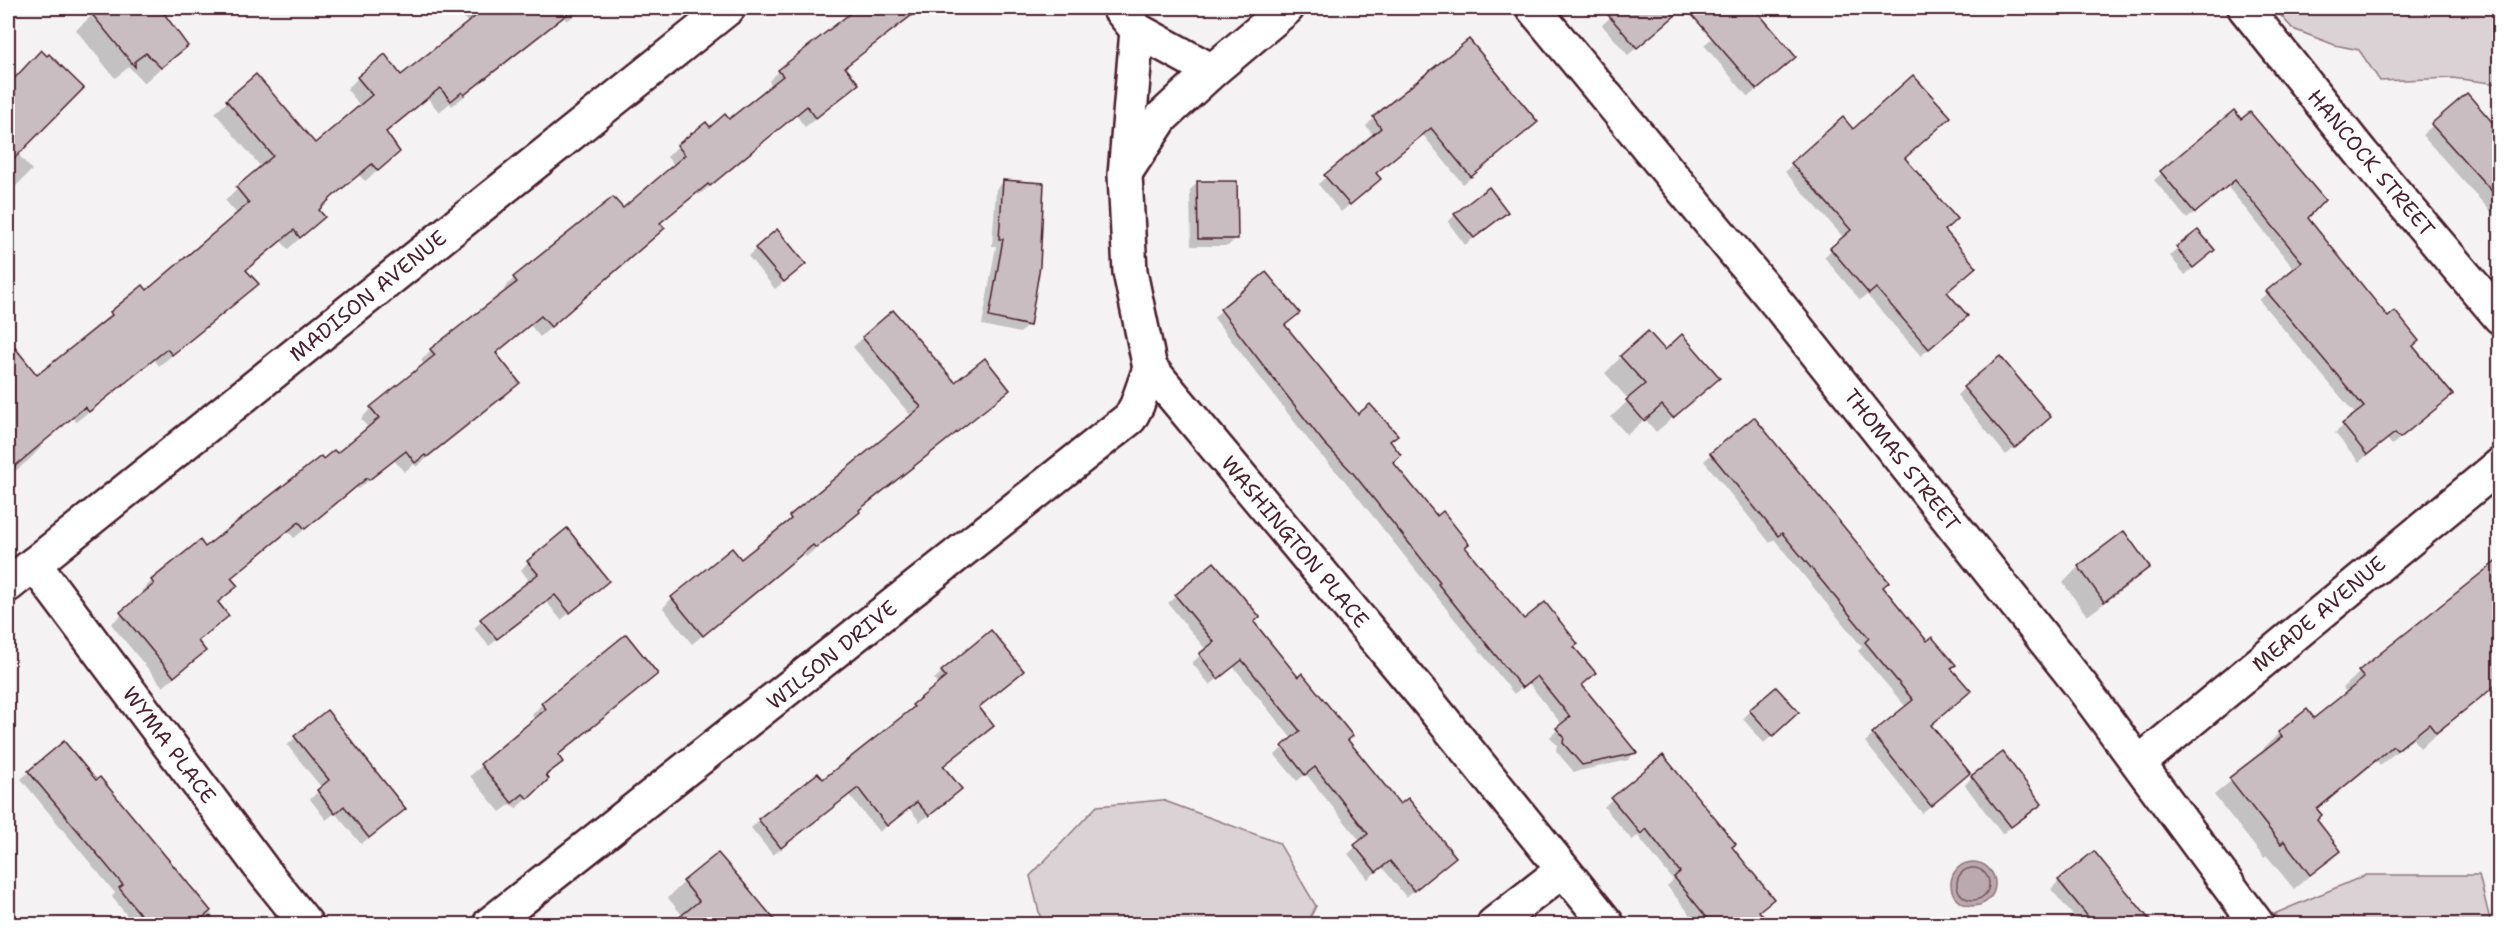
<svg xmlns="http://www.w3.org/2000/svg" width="2507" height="932" font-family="'Shantell Sans',sans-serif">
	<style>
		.green { fill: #dbd2d5; stroke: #927880; stroke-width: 1.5 }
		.water { fill: #baa9ae; stroke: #8d727a; stroke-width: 1.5 }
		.shadow { fill: #0003 }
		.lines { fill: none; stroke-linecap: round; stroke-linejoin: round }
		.shore { stroke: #77565f; stroke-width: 1.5 }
		.building { fill: #cabdc1; stroke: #4a1f2b; stroke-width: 1.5 }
		.minor-casing { stroke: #4a1f2b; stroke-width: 38 }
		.minor { stroke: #fff; stroke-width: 33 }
		.labels { text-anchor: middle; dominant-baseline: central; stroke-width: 4.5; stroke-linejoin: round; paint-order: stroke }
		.street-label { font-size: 21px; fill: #4a1f2b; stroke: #fff }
	</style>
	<rect width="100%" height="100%" fill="#f4f2f2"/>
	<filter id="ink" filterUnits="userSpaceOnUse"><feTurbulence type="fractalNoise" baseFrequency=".0167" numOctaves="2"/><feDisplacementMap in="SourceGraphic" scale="12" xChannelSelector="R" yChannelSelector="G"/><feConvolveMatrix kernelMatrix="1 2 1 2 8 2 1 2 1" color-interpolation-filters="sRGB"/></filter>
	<g filter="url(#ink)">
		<!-- green -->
		<g class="green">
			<polygon points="2274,8 2499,8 2499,84 2452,78 2380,81 2359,50 2335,45 2293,29"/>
			<polygon points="1162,800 1279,843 1316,906 1307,924 1037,924 1041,920 1030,876 1097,806"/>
			<polygon points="2366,875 2479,875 2491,924 2282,924 2274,914"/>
		</g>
		<!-- water -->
		<circle class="water" cx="1973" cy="884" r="22"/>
		<!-- shadow -->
		<g class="shadow">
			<polygon points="100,8 157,8 186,45 144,83 129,67 115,78 76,30"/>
			<polygon points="462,8 584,8 567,21 564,17 452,106 450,103 439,112 428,98 385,133 386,164 365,181 359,175 318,209 323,217 288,249 281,241 245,271 257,284 245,296 159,366 154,359 76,422 73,418 40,445 41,447 30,459 8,477 8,341 37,377 143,287 147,292 238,215 225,200 262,168 215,113 256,76 315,145 361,107 347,89 358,78 401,77 468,23 459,11"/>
			<polygon points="860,8 923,8 844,68 857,84 846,95 805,127 796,115 699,195 697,193 659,224 652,239 540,337 530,325 495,354 518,383 508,394 416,467 414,464 404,472 394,460 358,489 356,487 294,538 288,531 230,579 236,586 217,603 227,616 197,642 204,651 163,687 111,624 144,595 141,591 152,581 205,549 323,461 336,455 369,429 361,419 371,408 425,366 421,360 431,350 506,292 504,289 514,278 623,210 675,166 667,157 678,146 705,124 710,129 729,122 772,86 769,81 779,71"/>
			<polygon points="1621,8 1684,8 1628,55 1602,25"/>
			<polygon points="1748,8 1752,8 1794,57 1748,97 1704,45"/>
			<polygon points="1469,42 1528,130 1463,184 1423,135 1375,174 1379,179 1341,212 1318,184 1374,136 1366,126 1374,118"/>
			<polygon points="41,53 17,153 32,170 8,194 8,87"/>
			<polygon points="2467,95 2500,132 2500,222 2422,135"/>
			<polygon points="2233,112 2306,218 2411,346 2443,403 2392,445 2387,439 2359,462 2335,433 2356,415 2259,300 2295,270 2227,186 2187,219 2154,180"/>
			<polygon points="1853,131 1904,158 1943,231 1946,293 1958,323 1921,356 1867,295 1860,300 1824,257 1844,238 1785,172 1792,164"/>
			<polygon points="1004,181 1028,325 1020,333 982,325 996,246 992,246 996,189"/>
			<polygon points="1198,182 1236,238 1228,246 1191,246 1190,190"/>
			<polygon points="1506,212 1465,245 1448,222 1455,215"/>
			<polygon points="756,249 797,271 775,289 748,256"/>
			<polygon points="2177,249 2213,250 2185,275 2170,256"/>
			<polygon points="1221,310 1284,326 1358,416 1389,442 1392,463 1524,621 1573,647 1580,686 1635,752 1628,760 1574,772 1556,751 1557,745 1550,737 1562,725 1528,682 1514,694 1345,481 1317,451 1214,318"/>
			<polygon points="863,338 955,384 1008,390 858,511 806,557 803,553 692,644 663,608 672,598 741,561 912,417 853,347"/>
			<polygon points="1621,357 1702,393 1656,432 1645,419 1627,435 1611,417 1629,400 1605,373"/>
			<polygon points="1964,388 2042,425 2006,455 1957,395"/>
			<polygon points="1711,454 1882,588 1929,726 1960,781 1922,813 1865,742 1906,707 1858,651 1862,647 1774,539 1770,543 1704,461"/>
			<polygon points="2124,534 2148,567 2132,583 2087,616 2063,583 2078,567"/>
			<polygon points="528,562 600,588 561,620 546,601 489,646 474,628 530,582 521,570"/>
			<polygon points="2495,564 2500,570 2500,682 2420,748 2413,739 2380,765 2377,761 2317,810 2315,820 2339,850 2294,889 2267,856 2264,858 2214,795 2266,752 2263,749 2279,733 2314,720 2347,693 2343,688 2359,673"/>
			<polygon points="1176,596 1252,623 1447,864 1406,897 1382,867 1368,879 1348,854 1361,842 1306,774 1297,781 1275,755 1292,739 1233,666 1210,685 1192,663 1206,650 1168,603"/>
			<polygon points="942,672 1014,679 978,708 984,734 942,767 952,797 920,822 909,808 879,832 849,795 773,855 751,828 759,820 823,781 905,714 939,685 934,679"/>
			<polygon points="656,674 557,756 561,762 516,809 511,804 500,812 470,776 535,720 532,715 542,704"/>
			<polygon points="1750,711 1789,720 1764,743 1743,719"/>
			<polygon points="326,712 396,816 361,844 335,813 326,820 310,799 322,788 287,745"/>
			<polygon points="29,772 96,782 163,853 219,924 134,924 112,897 115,893 21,779"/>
			<polygon points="1972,777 2032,811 2002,834 1965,785"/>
			<polygon points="1612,799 1730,847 1758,912 1768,924 1698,924 1667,886 1673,880 1638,836 1632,840 1604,807"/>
			<polygon points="2059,881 2135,922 2131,924 2080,924 2051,889"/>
			<polygon points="684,882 769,915 760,924 673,924 683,916 668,898"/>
		</g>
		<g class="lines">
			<!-- shore -->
			<circle class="shore" cx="1973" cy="884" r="16"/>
		</g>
		<!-- building -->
		<g class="building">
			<polygon points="87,8 160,8 188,46 161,68 146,53 135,61 135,67"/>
			<polygon points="486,8 575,8 464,95 462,92 451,101 440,88 386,132 400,152 378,171 372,164 332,197 319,210 325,217 300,238 294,230 246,270 259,284 172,355 167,349 89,412 85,407 8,472 8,339 37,375 112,315 110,312 143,285 147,290 249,203 236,187 273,156 226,100 256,74 315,143 372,95 357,77 385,54 401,75"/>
			<polygon points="857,8 921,8 845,67 859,84 816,118 807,106 710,186 708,184 660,223 665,228 551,327 541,316 496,353 520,383 427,457 425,455 415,463 406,451 369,480 367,478 305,529 299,522 231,578 238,586 218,602 229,616 198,641 206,651 174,677 120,612 154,584 151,580 200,540 205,547 321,456 323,459 334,450 337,453 379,418 370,407 435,355 430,349 517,282 513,277 613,197 623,208 685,155 677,145 706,122 710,127 725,114 729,119 783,76 778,70"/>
			<polygon points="1602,8 1684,8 1637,48"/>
			<polygon points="1686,8 1754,8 1796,57 1757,90"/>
			<polygon points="1469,39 1538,122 1471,177 1431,128 1376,173 1381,179 1350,205 1324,175 1381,128 1373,117"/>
			<polygon points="41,50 47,56 49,54 84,88 8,165 8,85"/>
			<polygon points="1913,75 1951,117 1905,158 1957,219 1945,230 1976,267 1947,292 1968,316 1929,349 1876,288 1869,294 1830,248 1851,230 1791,163 1843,117 1853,129"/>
			<polygon points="2467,93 2499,130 2499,199 2431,124"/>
			<polygon points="2234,110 2241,119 2250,112 2325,200 2308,218 2388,317 2395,311 2419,341 2413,346 2453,395 2400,438 2395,433 2367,455 2342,424 2364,407 2266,291 2302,262 2235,180 2195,213 2160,171"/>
			<polygon points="1003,180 1044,183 1040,266 1030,326 989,317 1003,239 999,239"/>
			<polygon points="1197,181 1237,181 1238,239 1198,239"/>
			<polygon points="1489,187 1508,212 1474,238 1454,214"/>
			<polygon points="777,229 806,264 784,282 755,248"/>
			<polygon points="2198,230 2215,250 2193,268 2176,247"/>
			<polygon points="1266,272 1300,313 1285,325 1358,414 1370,404 1398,435 1390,441 1401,455 1393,462 1437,516 1443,511 1469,544 1465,547 1524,619 1545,602 1578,644 1574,647 1596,673 1582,685 1637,753 1582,765 1563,743 1564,737 1556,728 1570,717 1537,676 1522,688 1438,584 1440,582 1353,473 1324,443 1266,369 1220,309"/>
			<polygon points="893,310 955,382 985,358 1010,390 859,510 860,512 816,548 813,545 703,636 671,597 732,548 741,559 791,519 789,516 921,407 862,337"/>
			<polygon points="1648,331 1665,350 1682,334 1720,378 1673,418 1662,405 1644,421 1626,400 1645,384 1620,356"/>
			<polygon points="2000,356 2051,417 2015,448 1963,387"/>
			<polygon points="1754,417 1889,582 1883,587 1927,641 1932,637 1956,665 1951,668 1971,691 1931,725 1970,773 1931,806 1872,733 1913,700 1865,642 1869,638 1782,533 1778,536 1710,453"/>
			<polygon points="567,528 609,581 570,613 555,595 497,639 480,619 538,574 527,561"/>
			<polygon points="2124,531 2150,567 2104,602 2078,566"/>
			<polygon points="2499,559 2499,683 2436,733 2429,724 2397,750 2393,746 2317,809 2322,815 2317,820 2341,851 2310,875 2284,841 2281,844 2229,778 2282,737 2278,732 2307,709 2314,718 2364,678 2358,671"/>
			<polygon points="1214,562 1260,617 1254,622 1298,677 1302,673 1353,736 1348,740 1400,804 1408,798 1456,857 1414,891 1390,861 1376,872 1354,845 1368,834 1315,767 1305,775 1282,746 1300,731 1242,660 1218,679 1199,654 1214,642 1175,595"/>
			<polygon points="991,630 1024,671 979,707 994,726 943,766 962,789 929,816 917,802 887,826 858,788 781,848 758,819 818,773 823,779 914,707 912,705 946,677 941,671"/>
			<polygon points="626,634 658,674 558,755 563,762 546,775 549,779 528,799 523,794 512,803 480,764 546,709 541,703"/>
			<polygon points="1776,687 1799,712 1773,736 1749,710"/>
			<polygon points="327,710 406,809 369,838 344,806 335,814 317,790 329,780 294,736"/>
			<polygon points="64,741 96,780 100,777 211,911 195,924 148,924 119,888 123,885 28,771"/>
			<polygon points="2003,752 2042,804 2011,827 1971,776"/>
			<polygon points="1663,755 1736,844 1732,847 1774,899 1759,911 1770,924 1712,924 1674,877 1680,872 1646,829 1641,834 1611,798"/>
			<polygon points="2094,851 2153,924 2094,924 2058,880"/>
			<polygon points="718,853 749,889 778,924 671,924 699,901 683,881"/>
		</g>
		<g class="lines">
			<defs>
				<g id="minor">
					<polyline points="1119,8 1137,30 1212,71"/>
					<polyline points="1533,8 1781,308 2082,687 2257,924"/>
					<polyline points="2245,8 2362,154 2500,317"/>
					<polyline points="1137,30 1125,175 1130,272 1150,368 1426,699 1607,924"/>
					<polyline points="1127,170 1162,117 1212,71 1287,8"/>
					<polyline points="34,564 262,869 306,924"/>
					<polyline points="8,585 728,8"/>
					<polyline points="2139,763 2500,465"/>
					<polyline points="490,924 1130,418 1137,405 1150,368"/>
					<polyline points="1494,924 1563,870"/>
				</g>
			</defs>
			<!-- minor casing -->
			<use href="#minor" class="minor-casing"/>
			<!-- minor -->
			<use href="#minor" class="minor"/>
		</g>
	</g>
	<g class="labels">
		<!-- street labels -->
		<g class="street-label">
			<text transform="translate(2371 163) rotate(50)">HANCOCK STREET</text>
			<text transform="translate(368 296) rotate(-39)">MADISON AVENUE</text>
			<text transform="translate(1902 460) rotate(52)">THOMAS STREET</text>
			<text transform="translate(1295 542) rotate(50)">WASHINGTON PLACE</text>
			<text transform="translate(2319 614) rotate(-40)">MEADE AVENUE</text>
			<text transform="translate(832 655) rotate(-39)">WILSON DRIVE</text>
			<text transform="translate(169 745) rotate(53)">WYMA PLACE</text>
		</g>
	</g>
	<!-- margin -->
	<rect width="2507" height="932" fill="none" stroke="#fff" stroke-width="30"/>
	<rect x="15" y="15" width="2477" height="902" fill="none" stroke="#4a1f2b" stroke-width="2" filter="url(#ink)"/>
</svg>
